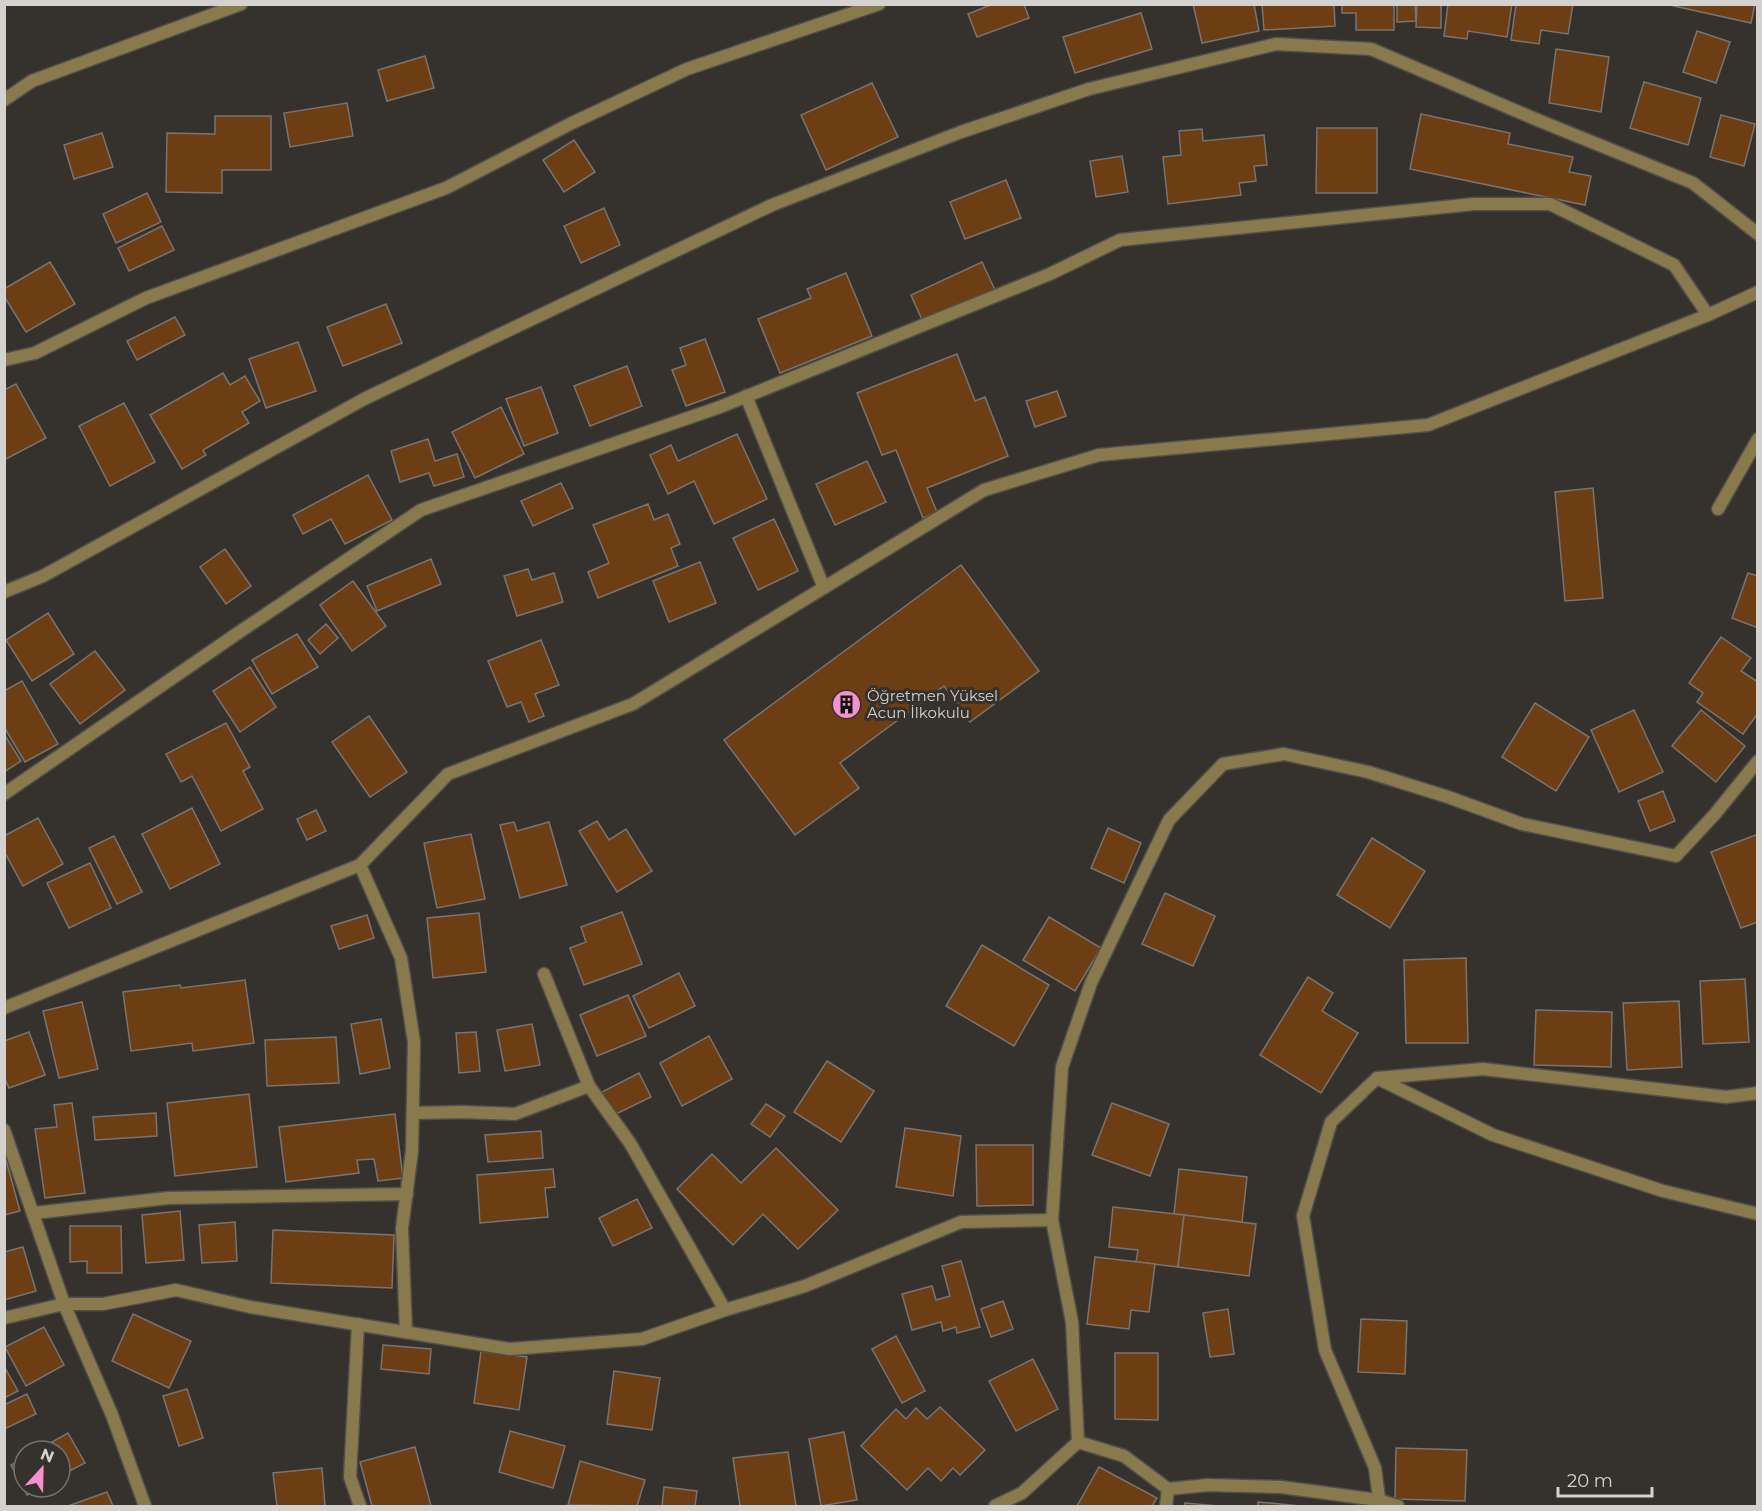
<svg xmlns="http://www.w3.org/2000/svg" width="1762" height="1511" font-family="Montserrat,sans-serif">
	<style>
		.building { fill: #6d3d14; stroke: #797470; stroke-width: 1.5 }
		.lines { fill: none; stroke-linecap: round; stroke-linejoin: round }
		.service-casing { stroke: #524f4b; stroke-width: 15 }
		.minor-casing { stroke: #524f4b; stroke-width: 15 }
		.service { stroke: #887a4d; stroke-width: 12 }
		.minor { stroke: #887a4d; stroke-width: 12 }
		.labels { text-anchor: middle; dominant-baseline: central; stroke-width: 6; stroke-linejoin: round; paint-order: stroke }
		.poi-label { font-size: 15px; fill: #d4d2cf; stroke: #35322e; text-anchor: start }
	</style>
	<rect width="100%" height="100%" fill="#35322e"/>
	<!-- building -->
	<g class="building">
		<polygon points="993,4 1024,4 1029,18 977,37 968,14"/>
		<polygon points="1193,4 1254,4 1259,31 1202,43"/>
		<polygon points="1262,4 1334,4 1335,26 1264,30"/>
		<polygon points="1342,4 1394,4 1394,30 1356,30 1356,13 1342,13"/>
		<polygon points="1397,4 1415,4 1416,21 1397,22"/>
		<polygon points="1417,4 1441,4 1441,28 1416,27"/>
		<polygon points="1448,4 1512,4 1507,37 1468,31 1467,39 1444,36"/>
		<polygon points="1516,4 1573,4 1568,34 1541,30 1539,44 1511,40"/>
		<polygon points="1665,4 1755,4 1751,23"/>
		<polygon points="1141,13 1152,49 1075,73 1063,37"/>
		<polygon points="1697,31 1730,42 1716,83 1683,72"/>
		<polygon points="1556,49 1609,57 1601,112 1549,103"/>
		<polygon points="425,56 434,88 387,101 378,70"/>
		<polygon points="1644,82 1701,98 1688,145 1630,128"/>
		<polygon points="872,83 898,137 826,170 801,115"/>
		<polygon points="347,103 353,136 290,147 284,113"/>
		<polygon points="1421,114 1510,133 1508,144 1573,157 1569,172 1591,176 1585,205 1410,169"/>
		<polygon points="1721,115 1755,124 1744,166 1710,157"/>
		<polygon points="215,116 271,116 271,170 222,170 222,193 166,192 167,133 215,134"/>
		<polygon points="1317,128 1377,128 1377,193 1316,193"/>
		<polygon points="1202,129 1203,141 1264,135 1267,165 1254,166 1256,181 1239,183 1241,195 1168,204 1163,157 1181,155 1179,131"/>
		<polygon points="102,133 113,167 74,179 64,145"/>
		<polygon points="574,140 595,172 564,192 543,160"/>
		<polygon points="1122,156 1128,192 1096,197 1090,161"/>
		<polygon points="1006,180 1021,218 965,239 950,202"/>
		<polygon points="147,193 161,222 116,243 103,214"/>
		<polygon points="604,208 620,245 581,263 564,226"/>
		<polygon points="162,226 174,250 129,271 118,248"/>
		<polygon points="50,262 75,304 26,332 4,296 4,289"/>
		<polygon points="982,262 995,290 923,322 911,295"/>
		<polygon points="846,273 872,336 780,373 758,319 811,298 807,289"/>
		<polygon points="386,304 402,343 343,366 327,327"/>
		<polygon points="175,317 185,335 137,360 127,341"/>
		<polygon points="705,339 725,392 686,406 672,370 686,365 680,348"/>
		<polygon points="298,342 316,391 266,408 249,359"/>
		<polygon points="957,354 975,401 985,397 1008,456 927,488 937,512 923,518 896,450 882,455 857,393"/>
		<polygon points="627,366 642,406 590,426 574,386"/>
		<polygon points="223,373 230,385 245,376 260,401 242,412 249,423 203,450 206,455 182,469 150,415"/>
		<polygon points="16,384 46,438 4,460 4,390"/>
		<polygon points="541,387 558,433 524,446 506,399"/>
		<polygon points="1057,391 1066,416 1035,427 1026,401"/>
		<polygon points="124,403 155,462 110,486 79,426"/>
		<polygon points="501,407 524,454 475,478 452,432"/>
		<polygon points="737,434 767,499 714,524 694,481 668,494 650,455 671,445 678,461"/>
		<polygon points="428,439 435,461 457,454 464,477 434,486 429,473 400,482 391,451"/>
		<polygon points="867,461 886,502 835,525 816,484"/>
		<polygon points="368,475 392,520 345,544 331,519 303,534 293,515"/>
		<polygon points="561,483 573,508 533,526 521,501"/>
		<polygon points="1593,488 1603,598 1565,601 1555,492"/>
		<polygon points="648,504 654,520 668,514 680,544 671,548 678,566 598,598 588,572 609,563 593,525"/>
		<polygon points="774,519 798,571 758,590 733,538"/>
		<polygon points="225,549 251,586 226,604 200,567"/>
		<polygon points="431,559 441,584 377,611 367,586"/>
		<polygon points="700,562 716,603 669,622 653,581"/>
		<polygon points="961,565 1039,671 970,722 944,686 840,763 859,788 795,835 724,740"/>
		<polygon points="528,569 532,580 554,573 563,602 517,616 504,576"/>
		<polygon points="1748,573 1758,576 1758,628 1732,618"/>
		<polygon points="353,581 386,626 352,651 320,605"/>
		<polygon points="48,613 74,654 32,681 6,640"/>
		<polygon points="326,624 338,638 320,654 308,640"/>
		<polygon points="297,634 318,667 272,694 252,660"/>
		<polygon points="1721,637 1751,658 1741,671 1758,682 1758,713 1743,734 1697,702 1703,693 1689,683"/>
		<polygon points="541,640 559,685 535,694 544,716 529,722 521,702 507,707 488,661"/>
		<polygon points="95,651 125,690 80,724 50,684"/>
		<polygon points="250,667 276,707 240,732 213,691"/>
		<polygon points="22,681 58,744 25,762 4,727 4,691"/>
		<polygon points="1535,703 1589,737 1556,791 1502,757"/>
		<polygon points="1634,710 1663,772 1619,792 1591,730"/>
		<polygon points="1701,710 1745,746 1716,782 1672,746"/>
		<polygon points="369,716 407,772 370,797 332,742"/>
		<polygon points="226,723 250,767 243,771 263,809 221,831 192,776 181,782 166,754"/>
		<polygon points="4,734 21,761 4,772"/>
		<polygon points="1663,791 1675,821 1650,831 1638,801"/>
		<polygon points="192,808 220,864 170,889 142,834"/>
		<polygon points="316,810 326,831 307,840 297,819"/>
		<polygon points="38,818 63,864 23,886 4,851 4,836"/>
		<polygon points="597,821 609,840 626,829 652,871 617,892 579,831"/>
		<polygon points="514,822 517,831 549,822 567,885 520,898 500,825"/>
		<polygon points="1108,828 1141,843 1124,883 1091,868"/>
		<polygon points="471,834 485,899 437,908 424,843"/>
		<polygon points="1758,834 1758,922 1741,928 1711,852"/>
		<polygon points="114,836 142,892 117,904 89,848"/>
		<polygon points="1372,838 1425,871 1390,928 1337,895"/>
		<polygon points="90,863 111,908 69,928 47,883"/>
		<polygon points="1165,893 1215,916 1193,966 1142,944"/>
		<polygon points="622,912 642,964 584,985 570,948 586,942 581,927"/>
		<polygon points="479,913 486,972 433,978 427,918"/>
		<polygon points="367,915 374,938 339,949 331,926"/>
		<polygon points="1049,917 1101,948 1075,991 1023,960"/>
		<polygon points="982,945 1049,985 1014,1046 946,1006"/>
		<polygon points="1466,958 1468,1043 1406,1043 1404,960"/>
		<polygon points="679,973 695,1006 649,1028 633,996"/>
		<polygon points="1308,977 1333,993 1322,1011 1358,1033 1321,1093 1260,1055"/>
		<polygon points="1745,979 1749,1042 1703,1044 1700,981"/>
		<polygon points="245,980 254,1043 193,1051 192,1043 131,1051 123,992 180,985 181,988"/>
		<polygon points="628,995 646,1036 597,1056 580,1015"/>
		<polygon points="1679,1001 1682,1067 1627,1070 1623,1003"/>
		<polygon points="82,1002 98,1069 59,1078 43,1011"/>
		<polygon points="1536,1010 1612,1012 1611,1067 1534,1065"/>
		<polygon points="381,1019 390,1068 360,1074 351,1024"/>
		<polygon points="532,1024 540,1065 505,1071 497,1030"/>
		<polygon points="29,1032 45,1075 9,1088 4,1077 4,1041"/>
		<polygon points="476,1032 480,1071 459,1073 456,1033"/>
		<polygon points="709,1036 732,1079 682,1106 660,1063"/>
		<polygon points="336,1037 339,1083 267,1086 265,1040"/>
		<polygon points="827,1061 874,1091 841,1142 794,1112"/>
		<polygon points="639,1073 651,1097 612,1116 600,1093"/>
		<polygon points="249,1094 257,1167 175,1176 167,1103"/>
		<polygon points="72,1103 85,1193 45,1198 35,1129 57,1127 54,1105"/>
		<polygon points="1112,1103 1169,1124 1150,1176 1092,1155"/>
		<polygon points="766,1104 785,1116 770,1137 751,1124"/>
		<polygon points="156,1113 157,1136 95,1140 93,1117"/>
		<polygon points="395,1114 403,1178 378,1181 374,1159 357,1160 359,1173 286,1182 279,1127"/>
		<polygon points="905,1128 961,1136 953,1196 896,1187"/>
		<polygon points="541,1131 543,1158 488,1162 485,1135"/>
		<polygon points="976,1145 1033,1145 1033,1205 977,1206"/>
		<polygon points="776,1148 838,1210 798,1249 763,1214 733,1245 677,1189 712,1154 741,1183"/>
		<polygon points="4,1153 20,1211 4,1215"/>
		<polygon points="553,1169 555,1187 545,1188 548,1217 480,1223 477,1175"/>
		<polygon points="1179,1169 1247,1177 1242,1222 1174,1214"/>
		<polygon points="637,1199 652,1228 613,1246 599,1218"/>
		<polygon points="1113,1207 1184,1215 1178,1267 1136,1262 1138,1250 1109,1247"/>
		<polygon points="180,1211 184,1260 146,1263 142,1215"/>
		<polygon points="1184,1215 1256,1224 1249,1276 1178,1267"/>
		<polygon points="235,1222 237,1261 202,1263 199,1225"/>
		<polygon points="70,1226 121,1226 122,1273 87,1273 87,1261 70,1262"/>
		<polygon points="273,1230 394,1235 392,1288 271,1283"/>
		<polygon points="23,1247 36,1291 4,1300 4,1252"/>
		<polygon points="1095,1257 1155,1264 1149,1312 1131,1310 1129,1329 1087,1324"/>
		<polygon points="961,1261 980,1327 957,1333 956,1327 943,1331 941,1322 912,1330 902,1294 932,1286 936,1300 950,1296 942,1266"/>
		<polygon points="1003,1301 1013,1329 991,1337 981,1309"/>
		<polygon points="1228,1309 1234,1354 1210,1357 1203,1313"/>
		<polygon points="133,1314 191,1341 169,1388 112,1361"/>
		<polygon points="1361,1319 1407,1321 1405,1374 1358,1372"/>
		<polygon points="44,1327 64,1365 26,1386 5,1347"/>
		<polygon points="896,1336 925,1391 902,1403 872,1349"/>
		<polygon points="383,1345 431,1349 429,1374 381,1369"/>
		<polygon points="481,1351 527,1357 519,1410 474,1403"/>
		<polygon points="1115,1353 1158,1353 1158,1420 1115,1419"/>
		<polygon points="1033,1359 1058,1409 1016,1431 989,1381"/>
		<polygon points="4,1366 18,1391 4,1398"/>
		<polygon points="614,1371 660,1378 652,1430 607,1424"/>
		<polygon points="187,1389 203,1438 179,1446 163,1396"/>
		<polygon points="27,1394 36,1414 4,1429 4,1405"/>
		<polygon points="940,1407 985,1450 960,1475 953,1468 941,1481 928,1468 907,1490 861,1446 896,1409 906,1419 916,1408 927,1419"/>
		<polygon points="510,1431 565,1446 553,1488 499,1472"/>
		<polygon points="844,1432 857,1500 821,1506 809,1439"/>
		<polygon points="68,1433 85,1463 60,1476 60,1451 36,1451"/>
		<polygon points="415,1447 431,1506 372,1506 360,1462"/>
		<polygon points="1396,1448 1467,1450 1465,1501 1395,1499"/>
		<polygon points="788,1452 796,1506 740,1506 733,1458"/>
		<polygon points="24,1458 24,1487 41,1487 27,1495 11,1465"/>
		<polygon points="580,1461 645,1480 637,1506 568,1505"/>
		<polygon points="1099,1467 1157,1498 1152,1506 1077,1506"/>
		<polygon points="322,1468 325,1506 277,1506 273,1473"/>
		<polygon points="664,1487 697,1491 695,1506 662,1506"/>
		<polygon points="107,1492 113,1506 68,1506"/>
		<polygon points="1258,1502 1301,1506 1258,1506"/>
		<polygon points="1185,1503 1218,1506 1184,1506"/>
	</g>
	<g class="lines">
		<defs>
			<g id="service">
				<polyline points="1718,509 1758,439"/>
				<polyline points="1377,1078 1493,1135 1663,1191 1758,1214"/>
			</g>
			<g id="minor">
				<polyline points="4,100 32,81 241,4"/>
				<polyline points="4,360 35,353 146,298 446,188 572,123 687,69 879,4"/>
				<polyline points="746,396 824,588"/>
				<polyline points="4,592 43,576 366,398 772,205 961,132 1089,89 1276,44 1371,49 1540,121 1693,183 1758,234"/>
				<polyline points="4,794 235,635 421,510 720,407 1050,274 1120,240 1474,204 1550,204 1674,265 1708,315"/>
				<polyline points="360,865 401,958 414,1042 412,1151 402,1228 406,1332"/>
				<polyline points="544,974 589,1086"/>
				<polyline points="4,1008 360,865 448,774 633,704 984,490 1099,455 1428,425 1708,315 1758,292"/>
				<polyline points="413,1113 463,1112 515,1114 589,1086 630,1143 725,1310"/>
				<polyline points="4,1130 64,1304 112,1415 145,1506"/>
				<polyline points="34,1213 168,1198 407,1194"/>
				<polyline points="4,1318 64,1304 103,1304 176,1290 250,1307 510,1349 642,1339 725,1310 805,1286 961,1222 1052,1220"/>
				<polyline points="358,1324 350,1477 360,1506"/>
				<polyline points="1078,1442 1124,1456 1168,1489 1208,1485 1281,1487 1378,1500 1398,1506"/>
				<polyline points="995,1506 1022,1493 1078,1442 1072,1322 1052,1220 1062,1067 1091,983 1169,820 1223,764 1284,754 1368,772 1448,797 1522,824 1676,856 1715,814 1758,761"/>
				<polyline points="1166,1506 1168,1489"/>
				<polyline points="1380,1506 1375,1468 1325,1350 1303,1216 1331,1122 1377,1078 1483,1069 1726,1097 1758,1093"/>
			</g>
		</defs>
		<!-- service casing -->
		<use href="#service" class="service-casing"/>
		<!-- minor casing -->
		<use href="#minor" class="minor-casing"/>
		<!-- service -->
		<use href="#service" class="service"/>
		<!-- minor -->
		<use href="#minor" class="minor"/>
	</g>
	<!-- icons -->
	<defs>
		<symbol id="building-disc" viewBox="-11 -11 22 22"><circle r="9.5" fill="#f790ce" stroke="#35322e"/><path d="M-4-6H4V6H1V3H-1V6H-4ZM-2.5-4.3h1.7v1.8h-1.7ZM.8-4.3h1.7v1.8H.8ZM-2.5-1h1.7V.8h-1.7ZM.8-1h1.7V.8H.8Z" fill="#111"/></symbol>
	</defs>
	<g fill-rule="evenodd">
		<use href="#building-disc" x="830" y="688" width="33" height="33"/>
	</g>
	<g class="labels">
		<!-- poi labels -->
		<g class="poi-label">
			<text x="867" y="695">Öğretmen Yüksel<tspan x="867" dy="17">Acun İlkokulu</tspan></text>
		</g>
	</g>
	<!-- border -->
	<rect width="1762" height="1511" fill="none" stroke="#d4d2cf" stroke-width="12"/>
	<!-- north arrow -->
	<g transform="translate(42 1469) rotate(22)"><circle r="28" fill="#35322e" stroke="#75726e" stroke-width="1.5"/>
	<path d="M0-4.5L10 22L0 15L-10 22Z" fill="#f790ce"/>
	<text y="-9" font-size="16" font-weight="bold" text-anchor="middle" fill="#d4d2cf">N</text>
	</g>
	<!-- scale -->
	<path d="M1558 1487v9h94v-9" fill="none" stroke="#d4d2cf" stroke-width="3"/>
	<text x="1567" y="1487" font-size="18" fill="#d4d2cf" stroke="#35322e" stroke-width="4.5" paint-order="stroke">20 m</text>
</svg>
